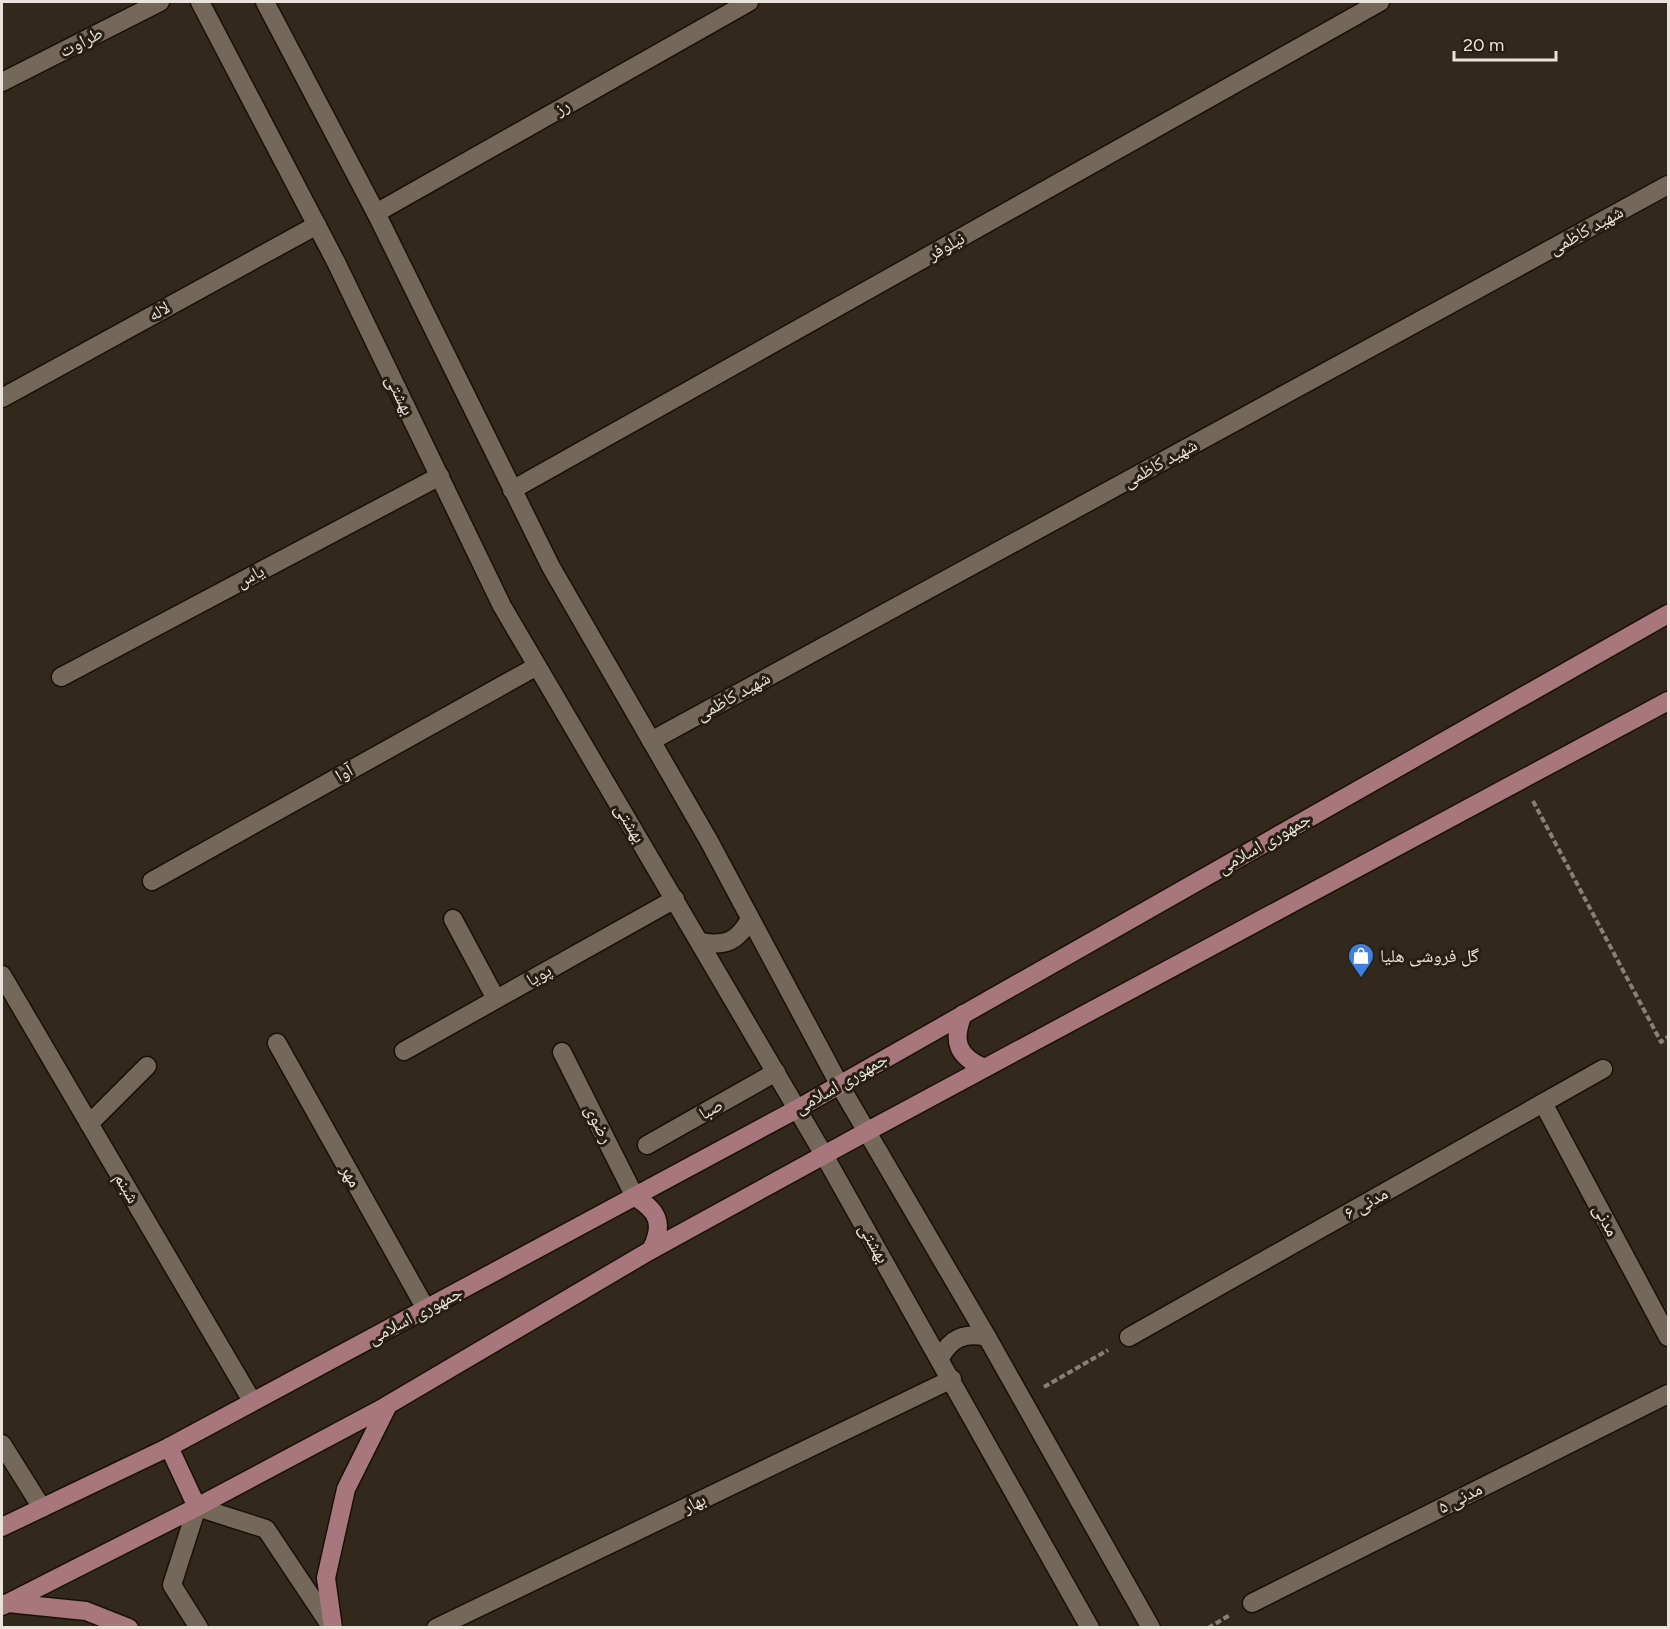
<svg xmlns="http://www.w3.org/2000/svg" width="1670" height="1629" font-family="Figtree,'Noto Naskh Arabic',sans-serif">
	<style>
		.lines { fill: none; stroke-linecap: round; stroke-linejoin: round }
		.minor-casing { stroke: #1a1106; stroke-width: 21 }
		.major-casing { stroke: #1a1106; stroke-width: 21 }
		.path { stroke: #878075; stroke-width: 4; stroke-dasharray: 6 3; stroke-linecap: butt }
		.minor { stroke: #73685a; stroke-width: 18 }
		.major { stroke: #a7777d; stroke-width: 18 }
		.labels { text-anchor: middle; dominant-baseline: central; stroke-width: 6; stroke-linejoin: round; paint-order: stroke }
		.street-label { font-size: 18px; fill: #e9e3db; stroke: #281f13 }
		.poi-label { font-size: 18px; fill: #e9e3db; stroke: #281f13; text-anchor: start }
	</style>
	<rect width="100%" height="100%" fill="#32291c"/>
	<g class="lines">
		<defs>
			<g id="minor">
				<polyline points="200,2 336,262 502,606 824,1155 1090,1628"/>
				<polyline points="265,2 376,213 551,567 709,841 839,1084 987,1337 1151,1628"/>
				<polyline points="2,82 160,2"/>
				<polyline points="376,213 749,2"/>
				<polyline points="2,398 317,225"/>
				<polyline points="512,490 1380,2"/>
				<polyline points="61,677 440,476"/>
				<polyline points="651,741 1668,185"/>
				<polyline points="152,881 537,666"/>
				<polyline points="453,919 496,999"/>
				<path d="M701 942C725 947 738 941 750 919"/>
				<polyline points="2,975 252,1401"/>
				<polyline points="277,1043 426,1309"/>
				<polyline points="404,1051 675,899"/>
				<polyline points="562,1052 635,1197"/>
				<polyline points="1543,1103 1668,1337"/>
				<polyline points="89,1124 147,1066"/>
				<polyline points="647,1145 776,1072"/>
				<polyline points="1129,1337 1603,1069"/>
				<path d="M940 1358C951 1338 964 1332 987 1337"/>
				<polyline points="2,1444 42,1508"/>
				<polyline points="1252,1603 1668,1394"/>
				<polyline points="199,1628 172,1585 197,1507 266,1529 332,1628"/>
				<polyline points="436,1628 952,1379"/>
			</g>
			<g id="major">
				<path d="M963 1014C952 1041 957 1056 984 1068"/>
				<path d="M635 1197C659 1211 664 1225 651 1250"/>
				<polyline points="169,1447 197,1507"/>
				<polyline points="2,1527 169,1447 797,1109 1668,614"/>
				<polyline points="8,1603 86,1611 129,1628"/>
				<polyline points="2,1606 197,1507 381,1409 651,1250 866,1132 1668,701"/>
				<polyline points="333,1628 326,1578 346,1489 388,1405"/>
			</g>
		</defs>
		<!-- minor casing -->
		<use href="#minor" class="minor-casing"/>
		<!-- major casing -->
		<use href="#major" class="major-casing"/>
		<!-- path -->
		<g class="path">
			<polyline points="1533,801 1661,1042 1668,1037"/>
			<polyline points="1044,1387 1108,1350"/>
			<polyline points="1208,1628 1230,1615"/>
		</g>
		<!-- minor -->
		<use href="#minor" class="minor"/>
		<!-- major -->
		<use href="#major" class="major"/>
	</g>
	<!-- icons -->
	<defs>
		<symbol id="shop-pin" viewBox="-11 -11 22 30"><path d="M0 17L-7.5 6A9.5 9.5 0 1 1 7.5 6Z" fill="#3f7fe0" stroke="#281f13"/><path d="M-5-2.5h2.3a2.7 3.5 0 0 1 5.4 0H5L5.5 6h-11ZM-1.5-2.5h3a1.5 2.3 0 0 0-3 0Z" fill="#fff"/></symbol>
	</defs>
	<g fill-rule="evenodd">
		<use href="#shop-pin" x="1346" y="941" width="30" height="40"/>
	</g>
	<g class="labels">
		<!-- street labels -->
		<g class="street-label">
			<text transform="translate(81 42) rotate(-27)">طراوت</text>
			<text transform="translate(562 107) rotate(-30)">رز</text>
			<text transform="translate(1586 230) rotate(-29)">شهید کاظمی</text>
			<text transform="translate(946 246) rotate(-29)">نیلوفر</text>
			<text transform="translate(159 311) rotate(-29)">لاله</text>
			<text transform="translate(400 395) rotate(64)">بهشتی</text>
			<text transform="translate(1160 463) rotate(-29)">شهید کاظمی</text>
			<text transform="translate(250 576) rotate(-28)">یاس</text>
			<text transform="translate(733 696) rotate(-29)">شهید کاظمی</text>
			<text transform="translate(344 773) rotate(-29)">آوا</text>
			<text transform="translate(630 823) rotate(59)">بهشتی</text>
			<text transform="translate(1264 843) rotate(-30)">جمهوری اسلامی</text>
			<text transform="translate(539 975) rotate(-29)">پویا</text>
			<text transform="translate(841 1083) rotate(-30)">جمهوری اسلامی</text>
			<text transform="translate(711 1109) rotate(-30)">صبا</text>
			<text transform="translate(599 1124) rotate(63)">رضوی</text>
			<text transform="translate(351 1176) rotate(61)">مهر</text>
			<text transform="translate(127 1188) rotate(60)">شبنم</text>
			<text transform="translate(1366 1203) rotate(-29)">مدنی ۶</text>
			<text transform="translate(1606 1220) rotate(62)">مدنی</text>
			<text transform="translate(874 1243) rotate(60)">بهشتی</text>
			<text transform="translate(415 1315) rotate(-28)">جمهوری اسلامی</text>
			<text transform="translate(1460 1498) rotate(-27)">مدنی ۵</text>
			<text transform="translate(694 1503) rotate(-26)">بهار</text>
		</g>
		<!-- poi labels -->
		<g class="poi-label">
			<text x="1380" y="956">گل فروشی هلیا</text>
		</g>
	</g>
	<!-- border -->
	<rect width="1670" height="1629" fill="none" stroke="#e9e3db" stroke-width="6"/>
	<!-- scale -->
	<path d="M1454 51v9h102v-9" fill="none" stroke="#e9e3db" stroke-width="3"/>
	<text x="1463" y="51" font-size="18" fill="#e9e3db" stroke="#281f13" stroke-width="4.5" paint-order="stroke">20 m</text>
</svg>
